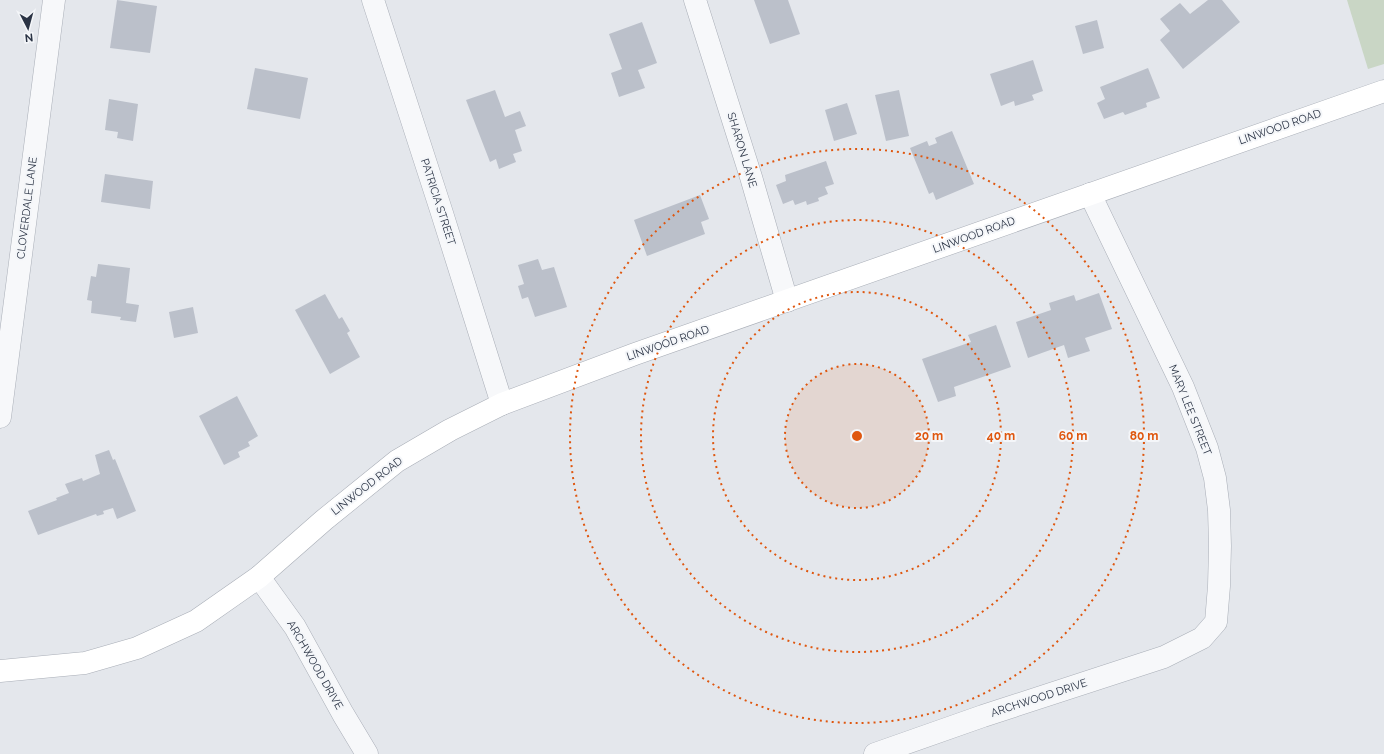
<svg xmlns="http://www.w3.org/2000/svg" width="1384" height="754" font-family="Raleway,sans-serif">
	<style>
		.green { fill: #c9d6c5 }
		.building { fill: #bbc0ca }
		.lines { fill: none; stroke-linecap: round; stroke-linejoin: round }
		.street-casing { stroke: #a9aeb7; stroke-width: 23 }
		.secondary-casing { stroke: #a9aeb7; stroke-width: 23 }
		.street { stroke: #f7f8fa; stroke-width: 22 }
		.secondary { stroke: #fff; stroke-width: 22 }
		.ring { fill: none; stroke: #df570f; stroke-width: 2; stroke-dasharray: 2 4 }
		.labels { text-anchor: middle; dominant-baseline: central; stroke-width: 4; stroke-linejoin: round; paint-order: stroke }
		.street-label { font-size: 11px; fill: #2b3445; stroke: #f4f6f9 }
		.centre { fill: #df570f; stroke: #f4f6f9; stroke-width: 2 }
		.ring-label { font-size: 12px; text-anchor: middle; font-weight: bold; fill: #df570f; stroke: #f4f6f9; stroke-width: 4; stroke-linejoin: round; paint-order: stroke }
	</style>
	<rect width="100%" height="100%" fill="#e4e7ec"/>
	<!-- green -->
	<polygon class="green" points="1347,0 1384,0 1384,64 1368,69"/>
	<!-- building -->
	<g class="building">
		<polygon points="117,0 157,6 150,53 110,48"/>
		<polygon points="754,0 788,0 800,34 770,44"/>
		<polygon points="1208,0 1222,0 1240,22 1183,69 1160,40 1170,31 1160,19 1180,3 1190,14"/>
		<polygon points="1097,20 1104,48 1083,54 1075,26"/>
		<polygon points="642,22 657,63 638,70 645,88 619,97 611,73 622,69 609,34"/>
		<polygon points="1033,60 1043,91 1032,95 1034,100 1015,106 1014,101 1001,106 990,74"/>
		<polygon points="255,68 308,78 300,119 247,109"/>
		<polygon points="1148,68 1160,98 1146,103 1147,107 1125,115 1123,112 1104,119 1097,103 1105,99 1100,87"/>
		<polygon points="495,90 505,117 520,111 526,126 515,130 522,151 513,154 516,162 499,169 496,159 490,162 466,100"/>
		<polygon points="899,90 909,136 886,141 875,95"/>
		<polygon points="109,99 138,104 133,141 117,138 118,132 105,130"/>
		<polygon points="847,103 857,134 834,141 825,110"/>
		<polygon points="952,131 974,184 936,200 933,192 929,194 910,148 927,141 929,146 937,143 935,138"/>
		<polygon points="826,161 834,184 825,187 828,194 818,198 819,201 807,205 806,201 795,205 793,200 783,204 776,185 786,181 785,175"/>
		<polygon points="105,174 153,181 150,209 101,202"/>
		<polygon points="700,195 709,219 701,222 705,234 647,256 634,220"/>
		<polygon points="538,259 542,270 554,267 567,307 535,317 528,297 522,299 518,286 524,284 518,265"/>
		<polygon points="98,264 130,268 126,303 139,305 136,322 120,320 121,317 91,313 92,301 87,300 91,276 96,277"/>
		<polygon points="1099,293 1112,329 1085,338 1090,351 1068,358 1064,345 1028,358 1016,322 1051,310 1049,303 1074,295 1076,301"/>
		<polygon points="325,294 339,319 342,317 350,331 347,333 360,357 330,374 295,310"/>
		<polygon points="193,307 198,333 174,338 169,312"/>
		<polygon points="996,325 1011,367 954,387 956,396 938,402 922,359 971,342 968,335"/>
		<polygon points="237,396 258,436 248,442 250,446 238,452 240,457 224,465 199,416"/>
		<polygon points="109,450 113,460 115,459 136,511 117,519 113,508 103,511 104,514 97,516 96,514 38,535 28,511 57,500 56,498 69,493 65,484 82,478 83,481 100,474 95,455"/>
	</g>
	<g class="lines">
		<defs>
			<g id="street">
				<polyline points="373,0 441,210 502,404"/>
				<polyline points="695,0 751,177 787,301"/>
				<polyline points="0,417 54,0"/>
				<polyline points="259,577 295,627 343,714 367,754"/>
				<polyline points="875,754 983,716 1164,657 1202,638 1216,622 1219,586 1220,546 1219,510 1215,478 1207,448 1183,387 1090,194"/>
			</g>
			<polyline id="secondary" points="0,671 85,663 137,648 196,621 259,577 324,520 397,461 450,430 502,404 635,354 1384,91"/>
		</defs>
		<!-- street casing -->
		<use href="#street" class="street-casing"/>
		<!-- secondary casing -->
		<use href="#secondary" class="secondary-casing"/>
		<!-- street -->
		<use href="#street" class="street"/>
		<!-- secondary -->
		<use href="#secondary" class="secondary"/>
	</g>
	<!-- distance rings -->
	<circle cx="857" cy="436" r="72" fill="#df570f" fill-opacity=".12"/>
	<g class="ring">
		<circle cx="857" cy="436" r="72"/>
		<circle cx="857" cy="436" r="144"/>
		<circle cx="857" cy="436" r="216"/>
		<circle cx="857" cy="436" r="287"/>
	</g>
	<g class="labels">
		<!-- street labels -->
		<g class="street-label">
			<text transform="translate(1280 127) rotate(-19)">LINWOOD ROAD</text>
			<text transform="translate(742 150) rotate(73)">SHARON LANE</text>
			<text transform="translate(438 202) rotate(72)">PATRICIA STREET</text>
			<text transform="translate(27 208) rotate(-83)">CLOVERDALE LANE</text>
			<text transform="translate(974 235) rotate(-20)">LINWOOD ROAD</text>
			<text transform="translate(668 343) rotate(-19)">LINWOOD ROAD</text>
			<text transform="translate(1190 410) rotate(68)">MARY LEE STREET</text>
			<text transform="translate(367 486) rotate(-38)">LINWOOD ROAD</text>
			<text transform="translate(315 665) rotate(60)">ARCHWOOD DRIVE</text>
			<text transform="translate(1039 698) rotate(-18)">ARCHWOOD DRIVE</text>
		</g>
	</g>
	<circle cx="857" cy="436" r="6" class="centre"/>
	<g class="ring-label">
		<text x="929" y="440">20 m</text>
		<text x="1001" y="440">40 m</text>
		<text x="1073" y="440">60 m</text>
		<text x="1144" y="440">80 m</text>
	</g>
	<!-- north arrow -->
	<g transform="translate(28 28) rotate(174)" stroke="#f4f6f9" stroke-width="3" paint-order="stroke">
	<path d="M0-3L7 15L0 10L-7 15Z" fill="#2b3445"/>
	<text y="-6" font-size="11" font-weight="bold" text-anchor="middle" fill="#2b3445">N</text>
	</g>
</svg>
